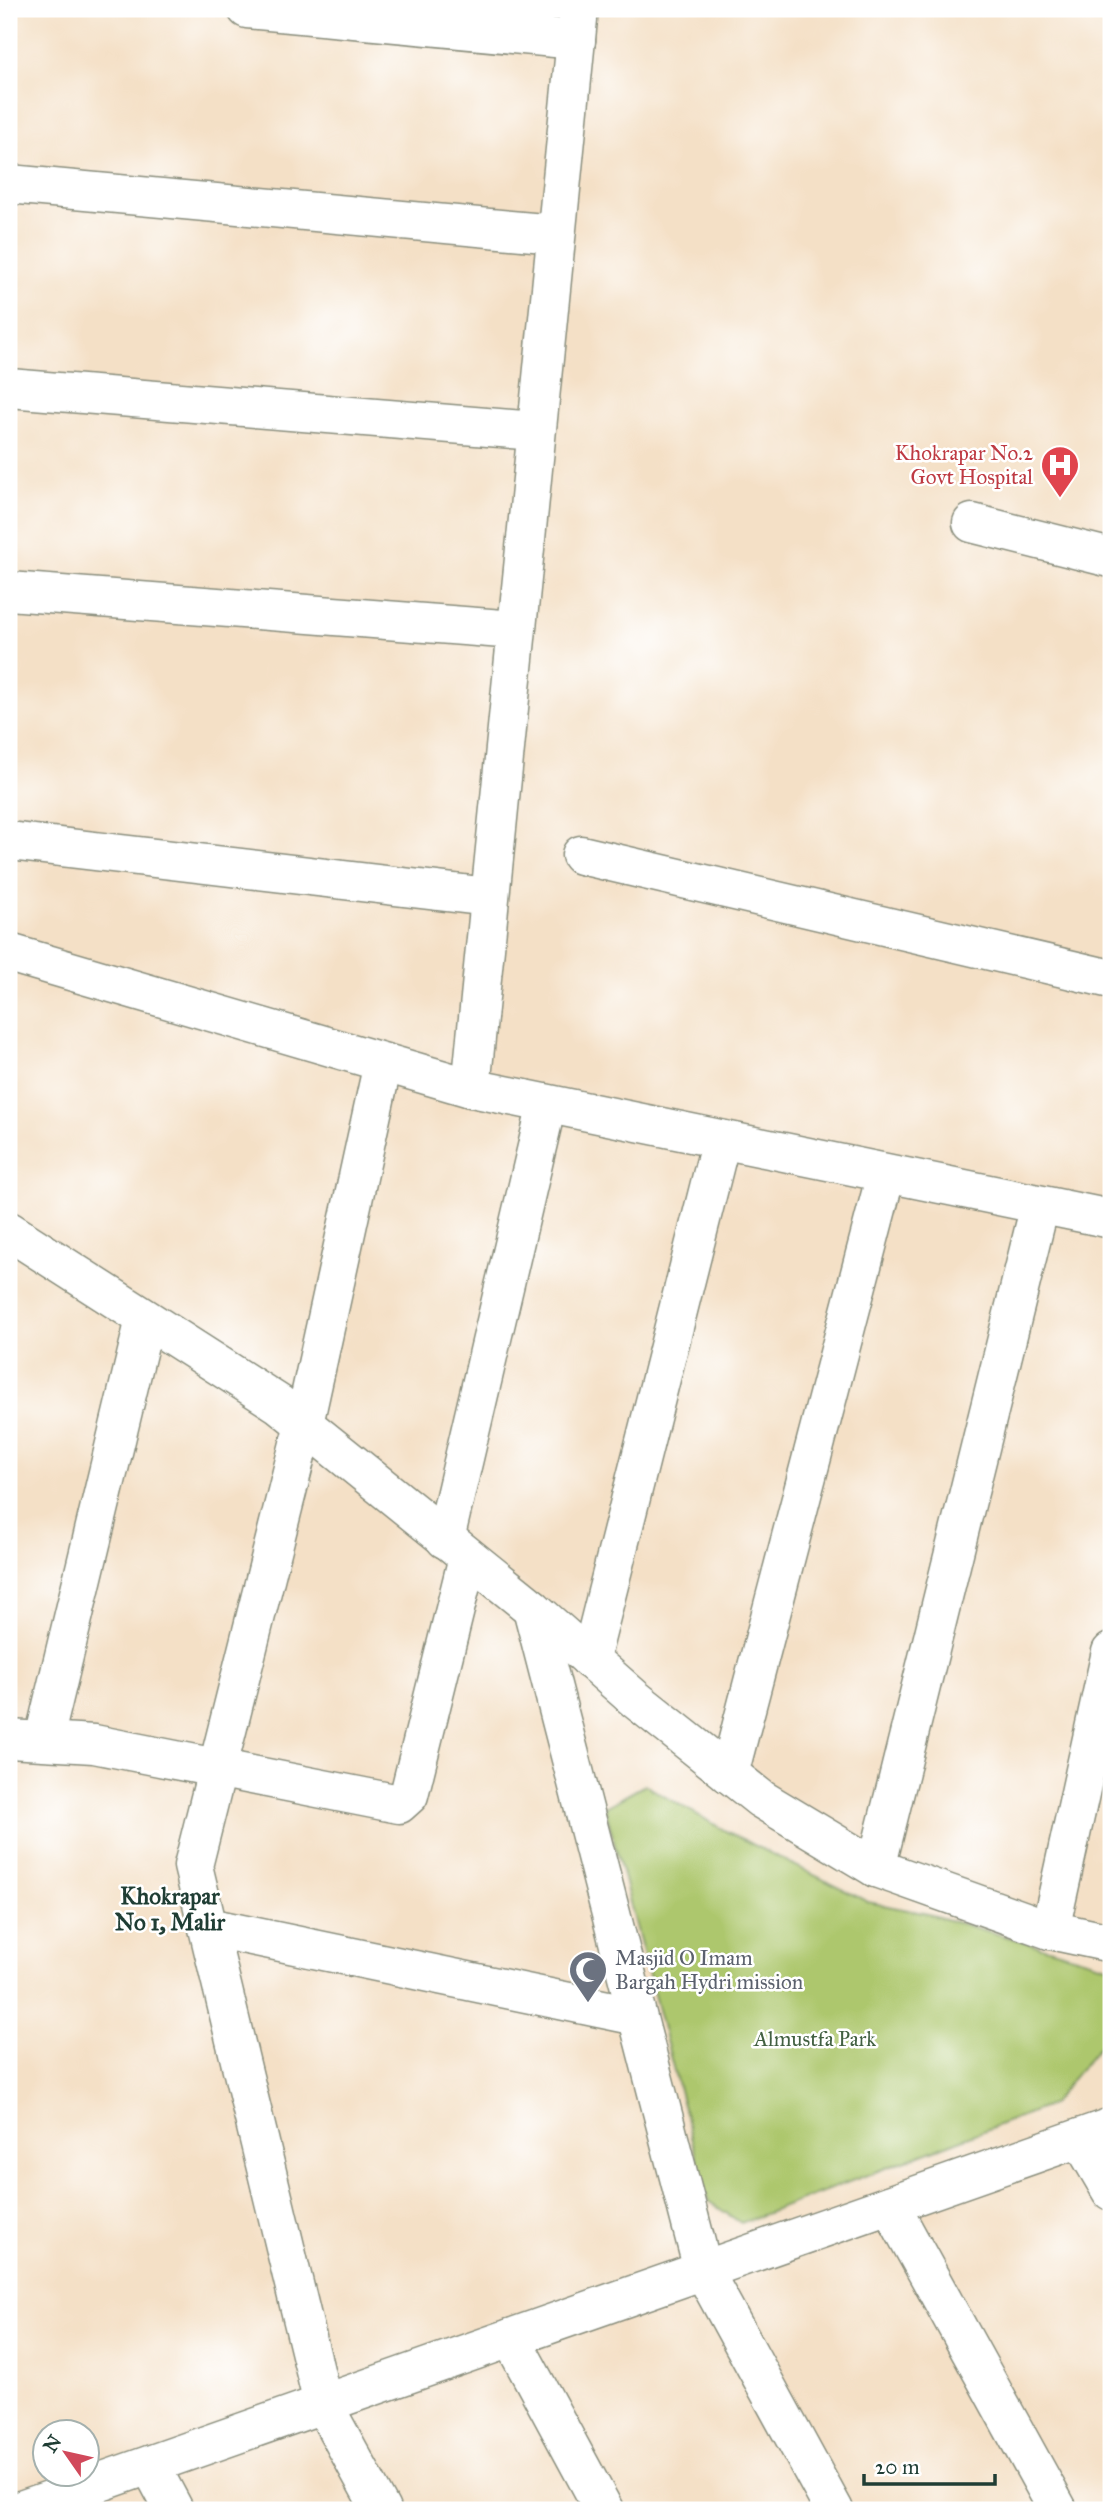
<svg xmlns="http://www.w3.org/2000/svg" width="1120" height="2519" font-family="'IM FELL Great Primer',serif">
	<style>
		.green { fill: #adc76d; stroke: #668250; stroke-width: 2 }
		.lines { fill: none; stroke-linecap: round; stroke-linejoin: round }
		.minor-casing { stroke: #8a8e7d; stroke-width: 41 }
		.minor { stroke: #fff; stroke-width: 38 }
		.labels { text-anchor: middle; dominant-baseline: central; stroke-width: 5; stroke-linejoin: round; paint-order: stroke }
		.health-label { font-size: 21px; fill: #be3a42; stroke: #fff; text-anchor: end }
		.worship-label { font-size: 21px; fill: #5b616d; stroke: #fff; text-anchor: start }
		.park-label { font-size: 21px; fill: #426042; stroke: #fff }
		.neighbourhood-label { font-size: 23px; font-weight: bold; fill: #1f3d34; stroke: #fff }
	</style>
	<rect width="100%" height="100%" fill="#fff"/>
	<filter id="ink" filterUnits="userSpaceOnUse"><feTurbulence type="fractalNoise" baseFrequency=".0143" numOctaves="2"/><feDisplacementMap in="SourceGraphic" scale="14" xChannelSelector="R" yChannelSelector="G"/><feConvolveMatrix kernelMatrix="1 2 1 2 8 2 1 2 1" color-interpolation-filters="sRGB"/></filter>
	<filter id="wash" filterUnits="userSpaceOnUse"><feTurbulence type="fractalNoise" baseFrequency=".00686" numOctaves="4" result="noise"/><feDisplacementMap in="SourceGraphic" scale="28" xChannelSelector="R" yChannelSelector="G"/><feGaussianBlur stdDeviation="1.57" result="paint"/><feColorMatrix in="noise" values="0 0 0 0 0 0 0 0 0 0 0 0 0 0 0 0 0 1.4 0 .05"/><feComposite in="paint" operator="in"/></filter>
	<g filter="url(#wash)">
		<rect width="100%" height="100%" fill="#f4e0c6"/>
		<!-- green -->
		<polygon class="green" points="645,1785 726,1831 868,1902 928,1914 1111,1967 1111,2032 1051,2105 741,2223 708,2201 605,1807"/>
	</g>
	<g filter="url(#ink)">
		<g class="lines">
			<defs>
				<g id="minor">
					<polyline points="247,9 576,40"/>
					<polyline points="9,184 555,234"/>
					<polyline points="9,388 536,431"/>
					<polyline points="972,523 1111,558"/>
					<polyline points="9,591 516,630"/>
					<polyline points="9,841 489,897"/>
					<polyline points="581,855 1111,979"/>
					<polyline points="9,953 471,1088 1111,1219"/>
					<polyline points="471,1088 579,9"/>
					<polyline points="9,1231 279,1404 532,1608 635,1699 761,1799 876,1868 1050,1930 1111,1943"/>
					<polyline points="445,1539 547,1104"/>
					<polyline points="532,1608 703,2270 834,2510"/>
					<polyline points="590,1660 721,1140"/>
					<polyline points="9,1739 94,1744 399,1804 409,1795 468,1557"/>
					<polyline points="44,1739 145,1319"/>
					<polyline points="729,1774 886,1174"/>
					<polyline points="876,1868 1040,1205"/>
					<polyline points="208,1927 637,2016"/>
					<polyline points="1050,1930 1111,1652"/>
					<polyline points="1080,2138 1111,2191"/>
					<polyline points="890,2205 1058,2510"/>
					<polyline points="511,2338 604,2510"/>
					<polyline points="150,2465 174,2510"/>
					<polyline points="21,2510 1111,2127"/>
					<polyline points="381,2510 323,2404 193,1866 304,1424 383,1063"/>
				</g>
			</defs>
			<!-- minor casing -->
			<use href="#minor" class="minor-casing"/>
			<!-- minor -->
			<use href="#minor" class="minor"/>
		</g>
	</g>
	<!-- icons -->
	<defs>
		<symbol id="hospital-pin" viewBox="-11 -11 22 30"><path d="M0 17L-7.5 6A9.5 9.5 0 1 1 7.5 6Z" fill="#e0444e" stroke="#fff"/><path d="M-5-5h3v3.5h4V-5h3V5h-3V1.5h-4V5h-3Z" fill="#fff"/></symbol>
		<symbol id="mosque-pin" viewBox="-11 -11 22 30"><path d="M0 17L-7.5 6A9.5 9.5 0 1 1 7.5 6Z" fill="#6b7280" stroke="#fff"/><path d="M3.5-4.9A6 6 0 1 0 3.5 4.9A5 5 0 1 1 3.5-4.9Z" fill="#fff"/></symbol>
	</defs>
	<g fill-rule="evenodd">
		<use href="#hospital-pin" x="1038" y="443" width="44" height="60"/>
		<use href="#mosque-pin" x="566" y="1948" width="44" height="60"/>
	</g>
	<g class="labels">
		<!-- health labels -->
		<g class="health-label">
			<text x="1033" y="453">Khokrapar No.2<tspan x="1033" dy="24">Govt Hospital</tspan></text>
		</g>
		<!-- worship labels -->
		<g class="worship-label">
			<text x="615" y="1958">Masjid O Imam<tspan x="615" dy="24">Bargah Hydri mission</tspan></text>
		</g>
		<!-- park labels -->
		<g class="park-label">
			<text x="815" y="2039">Almustfa Park</text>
		</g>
		<!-- neighbourhood labels -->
		<g class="neighbourhood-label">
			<text x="170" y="1896">Khokrapar<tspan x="170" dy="26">No 1, Malir</tspan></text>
		</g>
	</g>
	<!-- margin -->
	<rect width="1120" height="2519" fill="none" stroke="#fff" stroke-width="35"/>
	<!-- north arrow -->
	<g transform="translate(66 2453) rotate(304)"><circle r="33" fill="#ffffff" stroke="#a5b1ae" stroke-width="2"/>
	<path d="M0-5L12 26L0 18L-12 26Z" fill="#d1495b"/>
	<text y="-10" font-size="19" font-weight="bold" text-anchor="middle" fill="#1f3d34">N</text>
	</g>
	<!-- scale -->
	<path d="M864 2474v10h131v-10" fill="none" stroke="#1f3d34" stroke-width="3.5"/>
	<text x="875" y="2474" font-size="21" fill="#1f3d34" stroke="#ffffff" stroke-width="5" paint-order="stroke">20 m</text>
</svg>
